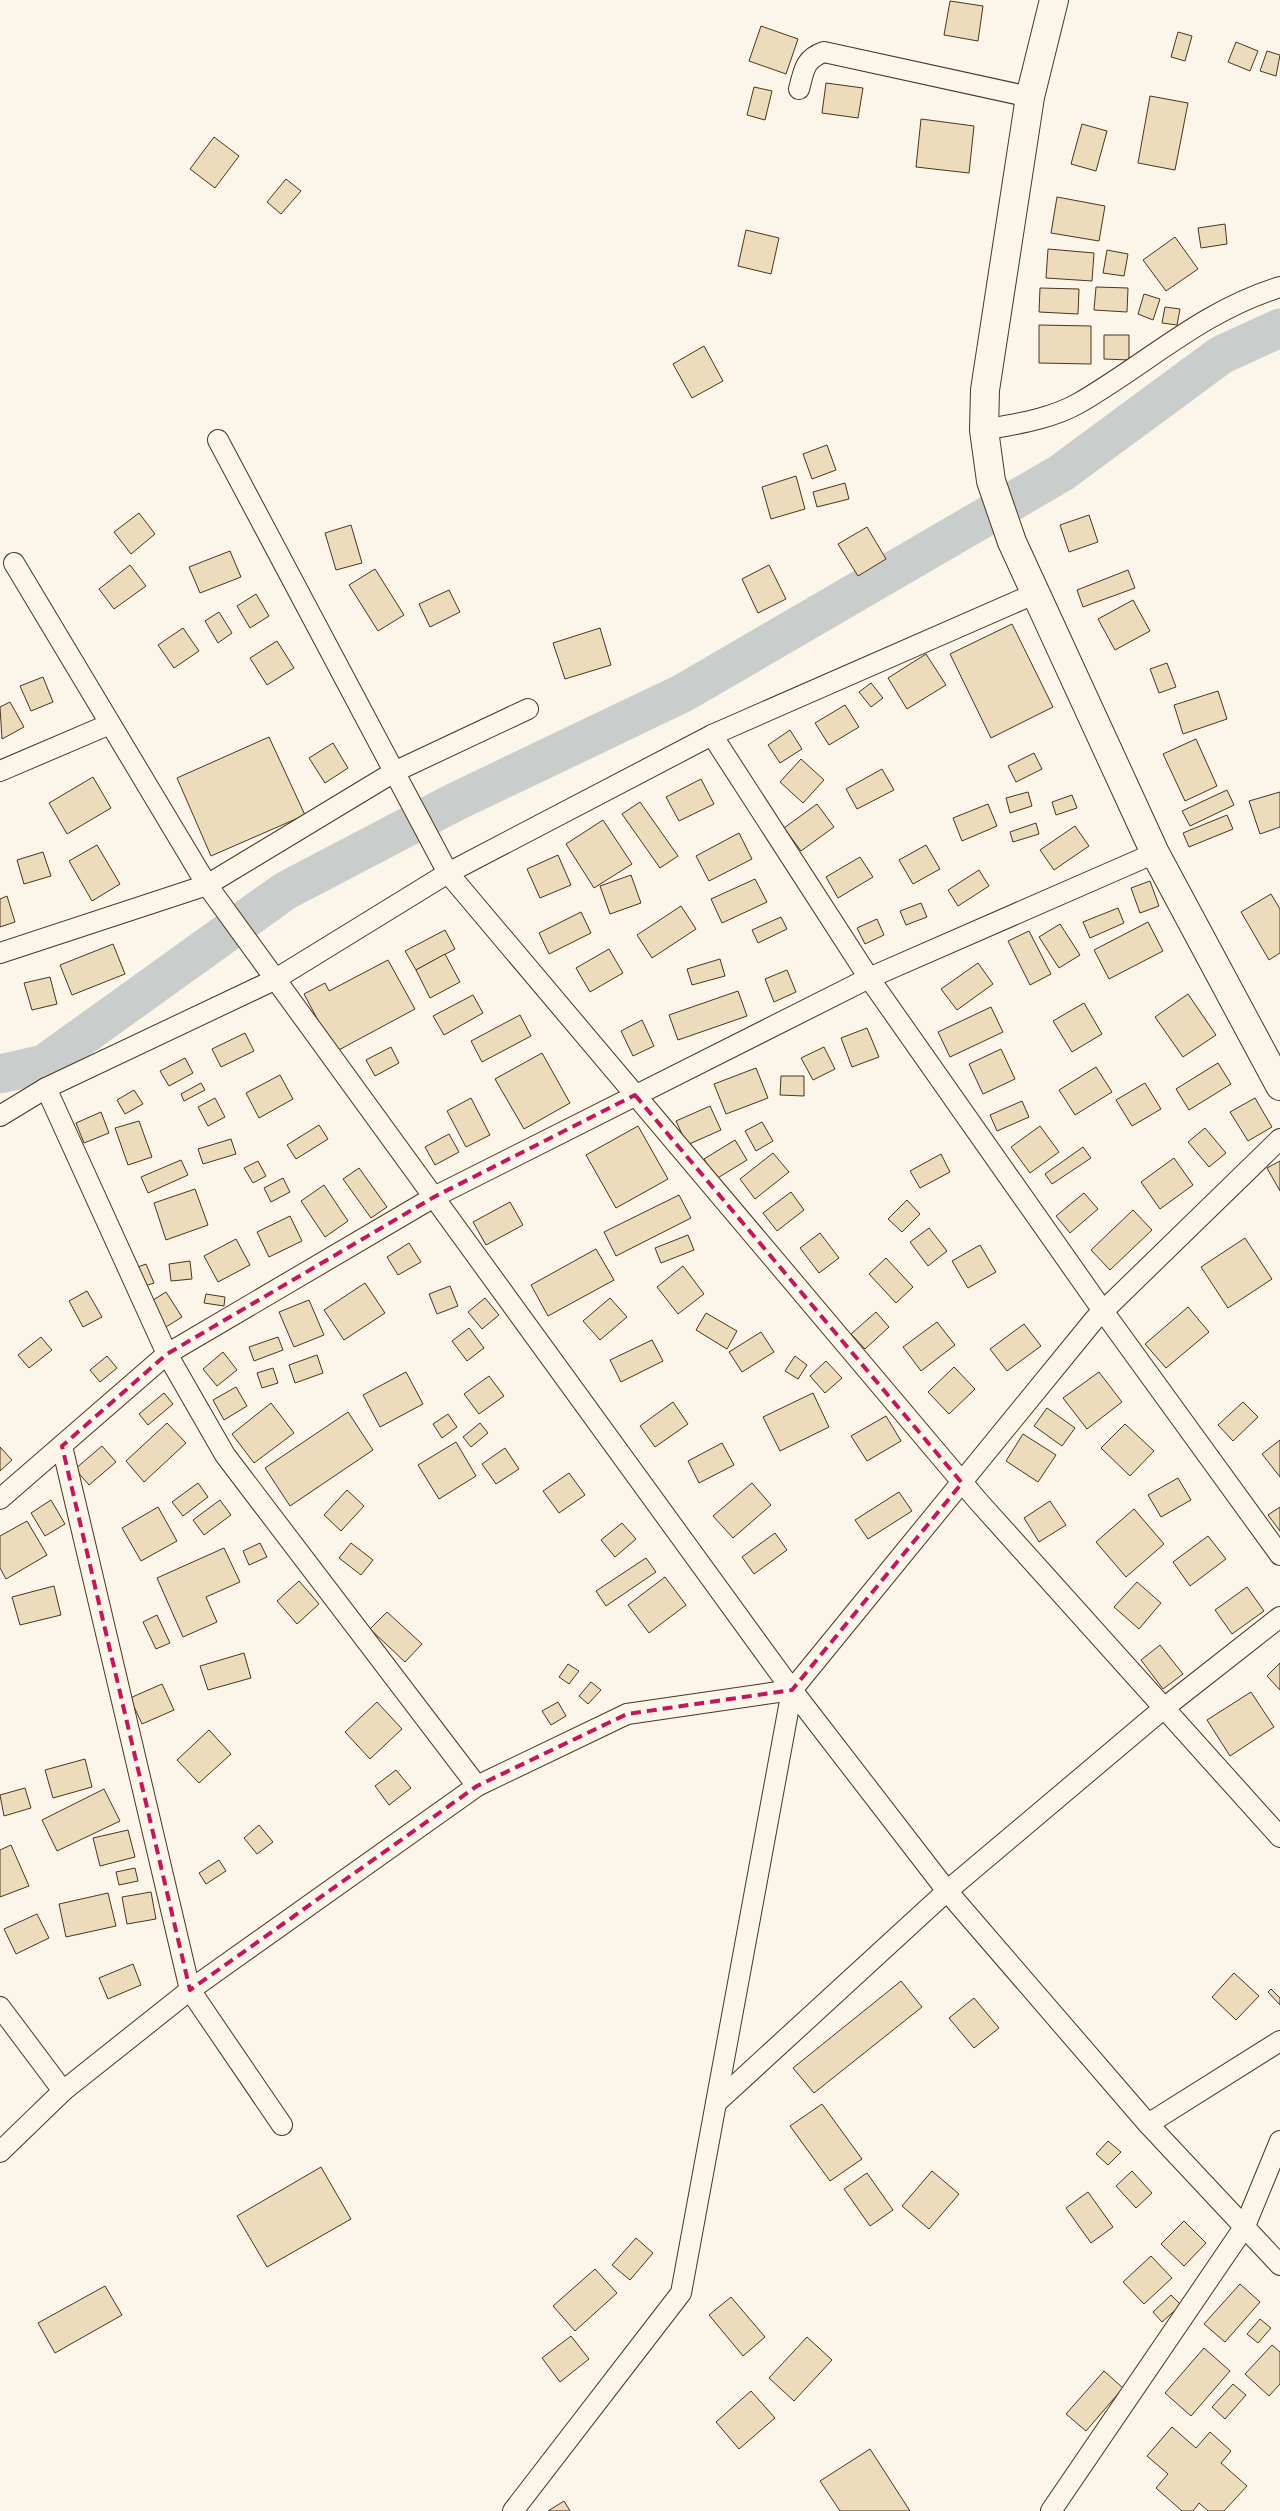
<svg xmlns="http://www.w3.org/2000/svg" width="1280" height="2511" font-family="'Source Sans 3',sans-serif">
	<style>
		.lines { fill: none; stroke-linecap: round; stroke-linejoin: round }
		.river { stroke: #c9cecd; stroke-width: 39 }
		.building { fill: #ecdcbc; stroke: #4a3520 }
		.minor-casing { stroke: #4a3520; stroke-width: 22 }
		.trunk-casing { stroke: #4a3520; stroke-width: 30 }
		.minor { stroke: #fbf6e9; stroke-width: 20 }
		.trunk { stroke: #fbf6e9; stroke-width: 28 }
		.marked { fill: none; stroke: #c2185b; stroke-width: 4; stroke-dasharray: 10 6; stroke-linejoin: round }
	</style>
	<rect width="100%" height="100%" fill="#fbf6e9"/>
	<g class="lines">
		<!-- river -->
		<polyline class="river" points="0,1074 44,1064 285,891 453,803 683,693 1061,473 1221,355 1280,328"/>
	</g>
	<!-- building -->
	<g class="building">
		<polygon points="950,1 983,6 978,41 944,35"/>
		<polygon points="761,26 798,39 786,74 749,61"/>
		<polygon points="1178,32 1192,36 1185,61 1171,57"/>
		<polygon points="1236,42 1258,51 1250,71 1228,62"/>
		<polygon points="1267,51 1280,55 1276,76 1260,71"/>
		<polygon points="826,83 863,88 858,118 822,113"/>
		<polygon points="754,87 772,91 765,120 747,115"/>
		<polygon points="1150,96 1188,103 1175,170 1138,163"/>
		<polygon points="921,119 974,126 969,173 916,167"/>
		<polygon points="1082,124 1107,131 1096,171 1071,164"/>
		<polygon points="214,137 239,156 215,188 190,169"/>
		<polygon points="286,179 301,191 281,214 267,202"/>
		<polygon points="1057,197 1105,206 1099,241 1051,233"/>
		<polygon points="1225,224 1227,244 1201,248 1198,228"/>
		<polygon points="746,230 779,238 771,274 738,266"/>
		<polygon points="1175,237 1198,269 1166,291 1143,260"/>
		<polygon points="1048,249 1094,253 1092,281 1046,278"/>
		<polygon points="1107,250 1128,254 1124,276 1103,273"/>
		<polygon points="1096,287 1128,288 1127,312 1094,310"/>
		<polygon points="1040,288 1079,289 1078,314 1039,312"/>
		<polygon points="1144,294 1160,299 1153,320 1138,314"/>
		<polygon points="1165,307 1180,309 1177,325 1162,323"/>
		<polygon points="1039,325 1091,326 1091,364 1039,363"/>
		<polygon points="1104,335 1129,335 1129,360 1104,359"/>
		<polygon points="704,346 723,381 692,398 673,364"/>
		<polygon points="827,445 836,470 812,479 803,454"/>
		<polygon points="796,476 805,509 771,519 762,487"/>
		<polygon points="845,483 849,499 817,507 813,492"/>
		<polygon points="139,513 155,534 131,554 114,532"/>
		<polygon points="1089,515 1098,542 1069,552 1060,525"/>
		<polygon points="351,525 362,563 336,570 325,533"/>
		<polygon points="867,527 886,559 858,576 838,544"/>
		<polygon points="230,551 241,577 200,593 189,567"/>
		<polygon points="130,565 146,586 114,609 99,589"/>
		<polygon points="769,565 786,599 758,613 742,579"/>
		<polygon points="375,569 404,615 378,631 349,585"/>
		<polygon points="1128,570 1135,588 1083,607 1077,590"/>
		<polygon points="449,590 460,612 430,627 419,604"/>
		<polygon points="256,594 269,616 250,628 237,606"/>
		<polygon points="1133,600 1150,631 1115,650 1098,619"/>
		<polygon points="219,612 232,633 218,643 205,621"/>
		<polygon points="1012,624 1053,707 991,738 950,654"/>
		<polygon points="183,628 199,651 174,668 158,645"/>
		<polygon points="600,628 611,665 565,679 553,643"/>
		<polygon points="277,641 294,668 267,685 250,658"/>
		<polygon points="926,654 946,685 907,709 888,678"/>
		<polygon points="1167,663 1176,687 1159,693 1150,669"/>
		<polygon points="43,677 53,702 31,711 20,686"/>
		<polygon points="871,683 883,698 871,707 859,692"/>
		<polygon points="1218,691 1227,719 1183,734 1174,705"/>
		<polygon points="10,702 24,727 2,739 0,707"/>
		<polygon points="845,705 859,727 829,745 815,723"/>
		<polygon points="790,730 802,749 780,763 768,745"/>
		<polygon points="269,737 305,815 211,856 177,778"/>
		<polygon points="1196,739 1217,786 1185,801 1163,754"/>
		<polygon points="333,743 348,768 325,783 309,758"/>
		<polygon points="1034,753 1042,769 1016,782 1008,766"/>
		<polygon points="801,759 824,780 803,803 780,782"/>
		<polygon points="882,769 894,790 857,809 846,789"/>
		<polygon points="93,777 111,808 67,834 49,803"/>
		<polygon points="701,779 714,804 679,821 666,797"/>
		<polygon points="1227,790 1234,805 1190,826 1182,811"/>
		<polygon points="1028,792 1032,806 1010,813 1006,798"/>
		<polygon points="1280,792 1280,827 1260,834 1249,801"/>
		<polygon points="1072,795 1077,808 1056,815 1052,802"/>
		<polygon points="640,802 678,856 660,868 622,814"/>
		<polygon points="817,804 834,827 801,851 784,828"/>
		<polygon points="988,804 997,826 962,841 953,818"/>
		<polygon points="1227,815 1233,829 1189,847 1183,833"/>
		<polygon points="603,820 632,864 594,888 566,844"/>
		<polygon points="1036,823 1039,834 1013,842 1010,832"/>
		<polygon points="1075,826 1089,846 1054,870 1040,850"/>
		<polygon points="739,833 752,859 709,881 696,856"/>
		<polygon points="97,845 120,884 92,901 69,861"/>
		<polygon points="926,845 940,869 913,884 899,860"/>
		<polygon points="43,852 51,876 24,884 17,860"/>
		<polygon points="558,855 571,885 540,898 527,869"/>
		<polygon points="860,857 873,877 838,898 826,877"/>
		<polygon points="979,870 989,886 958,906 948,890"/>
		<polygon points="631,875 641,903 610,914 600,886"/>
		<polygon points="755,879 767,902 722,923 711,899"/>
		<polygon points="1150,881 1159,906 1140,913 1131,888"/>
		<polygon points="1271,894 1280,909 1280,953 1269,960 1241,912"/>
		<polygon points="7,896 15,922 0,927 0,899"/>
		<polygon points="921,903 927,917 906,925 900,911"/>
		<polygon points="681,906 696,929 652,958 637,935"/>
		<polygon points="1118,908 1124,923 1090,938 1083,922"/>
		<polygon points="581,912 591,933 549,954 539,933"/>
		<polygon points="781,917 787,929 758,943 752,930"/>
		<polygon points="877,919 884,935 865,944 857,928"/>
		<polygon points="1148,922 1163,951 1109,979 1094,950"/>
		<polygon points="1060,924 1080,955 1059,968 1039,937"/>
		<polygon points="445,930 455,949 416,970 405,951"/>
		<polygon points="1029,931 1051,974 1030,985 1008,941"/>
		<polygon points="113,944 125,974 72,995 60,965"/>
		<polygon points="609,949 623,973 590,992 576,968"/>
		<polygon points="445,954 460,982 430,998 416,970"/>
		<polygon points="720,959 725,976 692,985 687,969"/>
		<polygon points="388,960 415,1009 335,1052 304,994 325,983 329,991"/>
		<polygon points="978,963 993,984 957,1010 941,989"/>
		<polygon points="787,970 796,992 774,1002 765,979"/>
		<polygon points="50,977 57,1004 32,1010 24,983"/>
		<polygon points="738,991 747,1016 678,1040 669,1015"/>
		<polygon points="1188,994 1216,1035 1183,1057 1155,1017"/>
		<polygon points="473,995 483,1013 444,1035 433,1016"/>
		<polygon points="1084,1003 1102,1034 1072,1052 1053,1021"/>
		<polygon points="991,1007 1003,1032 950,1057 938,1032"/>
		<polygon points="520,1015 531,1036 482,1062 471,1041"/>
		<polygon points="642,1020 654,1046 633,1056 621,1031"/>
		<polygon points="867,1028 879,1057 852,1067 841,1038"/>
		<polygon points="245,1033 254,1051 221,1067 212,1049"/>
		<polygon points="391,1047 399,1063 375,1076 366,1060"/>
		<polygon points="824,1047 835,1069 813,1080 801,1058"/>
		<polygon points="1001,1049 1015,1079 983,1094 969,1064"/>
		<polygon points="542,1053 570,1103 524,1129 495,1079"/>
		<polygon points="185,1058 193,1073 169,1086 160,1071"/>
		<polygon points="1218,1063 1231,1084 1189,1110 1176,1089"/>
		<polygon points="1096,1067 1112,1092 1075,1115 1059,1090"/>
		<polygon points="756,1068 768,1098 726,1114 714,1084"/>
		<polygon points="280,1075 293,1099 259,1118 246,1093"/>
		<polygon points="781,1076 804,1076 804,1096 780,1095"/>
		<polygon points="201,1083 205,1090 184,1101 181,1094"/>
		<polygon points="1145,1083 1161,1109 1132,1126 1116,1100"/>
		<polygon points="134,1090 143,1104 125,1114 117,1100"/>
		<polygon points="215,1098 225,1117 208,1126 198,1107"/>
		<polygon points="471,1098 490,1135 466,1147 447,1111"/>
		<polygon points="1255,1098 1272,1127 1248,1141 1230,1112"/>
		<polygon points="1022,1101 1029,1117 997,1131 990,1115"/>
		<polygon points="710,1106 721,1130 687,1145 676,1121"/>
		<polygon points="101,1112 109,1133 84,1143 76,1123"/>
		<polygon points="139,1121 152,1157 128,1165 115,1128"/>
		<polygon points="762,1122 773,1141 756,1151 745,1131"/>
		<polygon points="319,1125 328,1139 296,1159 287,1145"/>
		<polygon points="638,1126 668,1179 616,1208 586,1155"/>
		<polygon points="1040,1126 1059,1152 1030,1173 1011,1147"/>
		<polygon points="1205,1128 1226,1153 1209,1167 1188,1142"/>
		<polygon points="449,1134 459,1152 435,1165 425,1147"/>
		<polygon points="231,1139 236,1154 203,1164 198,1149"/>
		<polygon points="735,1140 747,1160 716,1179 704,1159"/>
		<polygon points="1083,1147 1091,1158 1052,1184 1045,1174"/>
		<polygon points="773,1153 789,1172 755,1199 740,1179"/>
		<polygon points="941,1154 950,1172 920,1188 910,1171"/>
		<polygon points="1174,1158 1193,1185 1160,1209 1141,1182"/>
		<polygon points="181,1160 188,1175 148,1193 141,1177"/>
		<polygon points="258,1161 266,1176 253,1183 244,1168"/>
		<polygon points="1280,1161 1280,1191 1267,1168"/>
		<polygon points="359,1168 387,1207 371,1218 343,1179"/>
		<polygon points="283,1178 290,1192 271,1202 264,1188"/>
		<polygon points="324,1185 348,1221 325,1237 301,1201"/>
		<polygon points="195,1189 208,1225 166,1240 154,1203"/>
		<polygon points="791,1192 804,1210 777,1231 763,1213"/>
		<polygon points="1084,1193 1098,1209 1070,1233 1056,1216"/>
		<polygon points="679,1195 691,1218 616,1256 604,1232"/>
		<polygon points="907,1200 920,1214 902,1232 888,1219"/>
		<polygon points="510,1202 523,1225 486,1245 473,1222"/>
		<polygon points="1133,1210 1152,1230 1110,1270 1091,1250"/>
		<polygon points="290,1216 302,1241 269,1257 257,1232"/>
		<polygon points="929,1228 947,1251 928,1266 910,1242"/>
		<polygon points="820,1233 839,1258 819,1273 800,1248"/>
		<polygon points="688,1235 694,1250 661,1263 655,1248"/>
		<polygon points="1245,1238 1272,1279 1228,1308 1201,1267"/>
		<polygon points="236,1239 250,1265 218,1282 204,1256"/>
		<polygon points="409,1243 421,1262 398,1275 387,1257"/>
		<polygon points="980,1245 996,1272 968,1288 952,1261"/>
		<polygon points="596,1249 614,1280 548,1316 531,1285"/>
		<polygon points="886,1258 913,1287 896,1303 869,1274"/>
		<polygon points="190,1261 192,1279 171,1281 169,1264"/>
		<polygon points="146,1264 154,1283 142,1287 135,1268"/>
		<polygon points="683,1266 704,1294 678,1314 657,1287"/>
		<polygon points="365,1283 385,1313 344,1340 324,1310"/>
		<polygon points="450,1286 458,1306 437,1314 429,1294"/>
		<polygon points="87,1291 102,1317 83,1327 69,1301"/>
		<polygon points="166,1292 182,1317 166,1327 150,1302"/>
		<polygon points="206,1294 225,1297 224,1306 204,1303"/>
		<polygon points="485,1298 499,1315 482,1329 468,1312"/>
		<polygon points="610,1298 627,1317 600,1340 583,1321"/>
		<polygon points="309,1300 324,1335 294,1347 279,1312"/>
		<polygon points="1188,1307 1209,1332 1166,1368 1145,1344"/>
		<polygon points="876,1312 889,1327 865,1349 851,1334"/>
		<polygon points="706,1313 737,1331 727,1349 696,1330"/>
		<polygon points="937,1322 955,1345 921,1371 903,1347"/>
		<polygon points="1024,1324 1041,1346 1007,1371 990,1349"/>
		<polygon points="469,1328 484,1348 467,1361 452,1341"/>
		<polygon points="761,1332 774,1352 742,1372 729,1352"/>
		<polygon points="41,1337 52,1350 29,1368 18,1355"/>
		<polygon points="278,1337 283,1350 254,1361 249,1347"/>
		<polygon points="652,1340 663,1361 621,1382 610,1360"/>
		<polygon points="223,1352 237,1370 217,1386 203,1369"/>
		<polygon points="317,1355 323,1373 295,1383 289,1365"/>
		<polygon points="107,1356 117,1368 100,1382 90,1370"/>
		<polygon points="795,1356 807,1365 798,1379 785,1371"/>
		<polygon points="826,1361 842,1378 825,1393 810,1376"/>
		<polygon points="954,1367 975,1389 949,1414 928,1392"/>
		<polygon points="273,1368 278,1383 262,1388 257,1373"/>
		<polygon points="406,1372 423,1404 380,1427 363,1395"/>
		<polygon points="1099,1372 1122,1402 1087,1429 1063,1398"/>
		<polygon points="489,1376 504,1396 479,1414 464,1394"/>
		<polygon points="236,1387 247,1406 224,1420 213,1400"/>
		<polygon points="164,1393 173,1404 148,1425 139,1414"/>
		<polygon points="813,1393 829,1427 780,1451 763,1417"/>
		<polygon points="673,1402 688,1424 655,1447 640,1426"/>
		<polygon points="1243,1402 1258,1417 1233,1441 1218,1425"/>
		<polygon points="271,1403 294,1433 254,1463 232,1434"/>
		<polygon points="1047,1408 1075,1428 1062,1446 1034,1426"/>
		<polygon points="348,1412 373,1450 290,1506 265,1468"/>
		<polygon points="448,1414 457,1427 442,1438 433,1424"/>
		<polygon points="886,1416 901,1441 867,1461 851,1436"/>
		<polygon points="167,1423 186,1443 144,1482 126,1461"/>
		<polygon points="480,1423 488,1433 471,1447 463,1437"/>
		<polygon points="1125,1424 1154,1451 1130,1476 1101,1448"/>
		<polygon points="1023,1434 1056,1455 1038,1482 1006,1461"/>
		<polygon points="1280,1440 1280,1477 1262,1454"/>
		<polygon points="456,1442 476,1476 439,1499 418,1465"/>
		<polygon points="722,1443 734,1465 699,1483 688,1461"/>
		<polygon points="102,1446 116,1462 89,1485 75,1469"/>
		<polygon points="0,1447 12,1460 0,1471"/>
		<polygon points="505,1448 519,1469 496,1484 482,1464"/>
		<polygon points="569,1473 585,1495 559,1513 543,1491"/>
		<polygon points="1178,1478 1191,1500 1161,1517 1148,1495"/>
		<polygon points="198,1483 208,1497 183,1516 172,1502"/>
		<polygon points="752,1483 771,1505 733,1538 713,1516"/>
		<polygon points="347,1490 364,1506 341,1531 324,1515"/>
		<polygon points="899,1492 912,1511 868,1539 855,1520"/>
		<polygon points="51,1500 65,1524 45,1536 31,1513"/>
		<polygon points="220,1500 231,1515 204,1535 193,1520"/>
		<polygon points="1050,1501 1066,1525 1039,1542 1024,1518"/>
		<polygon points="158,1507 177,1541 141,1561 122,1528"/>
		<polygon points="1280,1507 1280,1531 1268,1515"/>
		<polygon points="1134,1509 1164,1544 1126,1577 1096,1542"/>
		<polygon points="27,1521 47,1555 6,1579 0,1568 0,1536"/>
		<polygon points="622,1523 636,1539 615,1557 601,1540"/>
		<polygon points="775,1533 787,1550 754,1574 742,1557"/>
		<polygon points="1208,1536 1226,1559 1190,1586 1173,1562"/>
		<polygon points="260,1543 267,1557 249,1565 243,1551"/>
		<polygon points="351,1543 373,1560 361,1575 339,1558"/>
		<polygon points="224,1548 240,1582 206,1597 217,1622 183,1637 157,1578"/>
		<polygon points="646,1558 656,1572 606,1606 596,1591"/>
		<polygon points="665,1577 686,1605 649,1633 628,1605"/>
		<polygon points="299,1581 319,1604 297,1624 277,1601"/>
		<polygon points="1137,1582 1161,1603 1139,1629 1114,1607"/>
		<polygon points="54,1586 61,1615 20,1625 12,1597"/>
		<polygon points="1247,1587 1264,1611 1232,1634 1215,1610"/>
		<polygon points="387,1612 422,1644 405,1662 370,1629"/>
		<polygon points="157,1615 170,1643 156,1649 143,1622"/>
		<polygon points="1160,1645 1183,1674 1163,1689 1141,1660"/>
		<polygon points="244,1653 251,1678 208,1690 200,1666"/>
		<polygon points="1280,1663 1280,1690 1267,1676"/>
		<polygon points="568,1664 579,1671 569,1684 559,1677"/>
		<polygon points="591,1682 601,1690 588,1704 579,1696"/>
		<polygon points="162,1684 174,1710 142,1724 130,1698"/>
		<polygon points="1251,1692 1274,1727 1230,1756 1207,1720"/>
		<polygon points="377,1702 402,1729 370,1759 345,1732"/>
		<polygon points="558,1702 566,1716 551,1725 542,1711"/>
		<polygon points="209,1730 231,1754 199,1783 177,1760"/>
		<polygon points="85,1759 92,1787 53,1798 45,1770"/>
		<polygon points="396,1770 411,1788 389,1805 375,1786"/>
		<polygon points="25,1788 31,1808 4,1816 0,1795"/>
		<polygon points="104,1789 120,1821 57,1851 42,1820"/>
		<polygon points="259,1825 273,1842 257,1854 244,1838"/>
		<polygon points="128,1830 135,1857 100,1866 93,1838"/>
		<polygon points="11,1845 29,1886 0,1897 0,1850"/>
		<polygon points="219,1860 226,1871 206,1884 199,1873"/>
		<polygon points="135,1868 138,1881 119,1885 116,1872"/>
		<polygon points="151,1892 156,1919 127,1924 122,1897"/>
		<polygon points="108,1893 116,1926 66,1937 59,1904"/>
		<polygon points="37,1914 49,1938 16,1954 4,1929"/>
		<polygon points="133,1964 141,1985 108,1999 99,1978"/>
		<polygon points="1234,1973 1259,1996 1236,2020 1212,1997"/>
		<polygon points="901,1981 922,2007 814,2093 793,2068"/>
		<polygon points="1271,1989 1280,1998 1280,2005 1268,1992"/>
		<polygon points="974,1998 999,2028 974,2048 949,2018"/>
		<polygon points="822,2104 862,2159 830,2181 790,2126"/>
		<polygon points="1108,2141 1121,2152 1108,2165 1096,2154"/>
		<polygon points="321,2167 351,2219 267,2267 237,2216"/>
		<polygon points="932,2171 959,2194 929,2229 902,2206"/>
		<polygon points="1132,2171 1152,2193 1136,2208 1116,2186"/>
		<polygon points="867,2173 893,2210 870,2226 844,2189"/>
		<polygon points="1088,2192 1113,2227 1091,2243 1066,2208"/>
		<polygon points="1184,2221 1206,2243 1184,2266 1161,2244"/>
		<polygon points="636,2238 653,2253 630,2280 612,2265"/>
		<polygon points="1151,2256 1172,2278 1144,2304 1123,2282"/>
		<polygon points="595,2269 617,2293 575,2331 553,2306"/>
		<polygon points="1240,2284 1260,2302 1225,2342 1204,2324"/>
		<polygon points="105,2286 122,2315 55,2353 38,2323"/>
		<polygon points="1171,2295 1181,2305 1162,2322 1153,2312"/>
		<polygon points="731,2297 765,2337 743,2356 709,2315"/>
		<polygon points="1260,2319 1271,2328 1258,2343 1247,2334"/>
		<polygon points="571,2336 589,2359 560,2382 542,2358"/>
		<polygon points="807,2337 832,2360 794,2401 769,2378"/>
		<polygon points="1272,2345 1280,2352 1280,2384 1269,2396 1245,2374"/>
		<polygon points="1204,2348 1230,2371 1191,2416 1165,2393"/>
		<polygon points="1104,2371 1123,2388 1086,2431 1066,2414"/>
		<polygon points="1233,2384 1246,2395 1225,2419 1212,2407"/>
		<polygon points="751,2391 775,2418 739,2449 716,2422"/>
		<polygon points="1172,2427 1196,2448 1210,2432 1231,2451 1221,2463 1247,2486 1224,2511 1208,2511 1199,2503 1193,2511 1182,2511 1156,2488 1168,2474 1147,2456"/>
		<polygon points="870,2449 910,2511 840,2511 820,2481"/>
		<polygon points="564,2501 570,2511 548,2511"/>
	</g>
	<g class="lines">
		<defs>
			<g id="minor">
				<path d="M799 89C804 71 804 59 824 52L1030 97"/>
				<path d="M984 430C1016 424 1051 419 1079 403 1148 363 1202 311 1280 287"/>
				<polyline points="218,440 448,873 978,1501 1280,1837"/>
				<polyline points="14,563 207,885 792,1690 947,1891 1148,2124 1280,2265"/>
				<polyline points="712,735 869,978 1103,1311 1280,1555"/>
				<polyline points="0,771 110,724"/>
				<polyline points="0,953 207,885 394,772 528,709"/>
				<polyline points="46,1088 167,1354 225,1455 477,1786"/>
				<polyline points="0,1116 46,1088 274,980 448,873 712,735 1034,594"/>
				<polyline points="62,1446 190,1990 282,2125"/>
				<polyline points="0,1499 167,1354 434,1197 869,978 1155,853"/>
				<polyline points="0,2007 63,2091"/>
				<polyline points="716,2103 947,1891 1164,1708 1280,1617"/>
				<polyline points="1148,2124 1280,2041"/>
				<polyline points="0,2152 63,2091 190,1990 477,1786 627,1714 792,1690"/>
				<polyline points="513,2511 681,2293 792,1690 1094,1320 1280,1139"/>
				<polyline points="1051,2511 1245,2226 1280,2141"/>
			</g>
			<polyline id="trunk" points="1054,0 1030,97 985,390 984,430 991,481 1012,542 1155,853 1280,1086"/>
		</defs>
		<!-- minor casing -->
		<use href="#minor" class="minor-casing"/>
		<!-- trunk casing -->
		<use href="#trunk" class="trunk-casing"/>
		<!-- minor -->
		<use href="#minor" class="minor"/>
		<!-- trunk -->
		<use href="#trunk" class="trunk"/>
	</g>
	<!-- marked area -->
	<path class="marked" d="M635 1095 962 1483 792 1690 627 1714 477 1786 190 1990 62 1446 167 1354 434 1197Z"/>
</svg>
